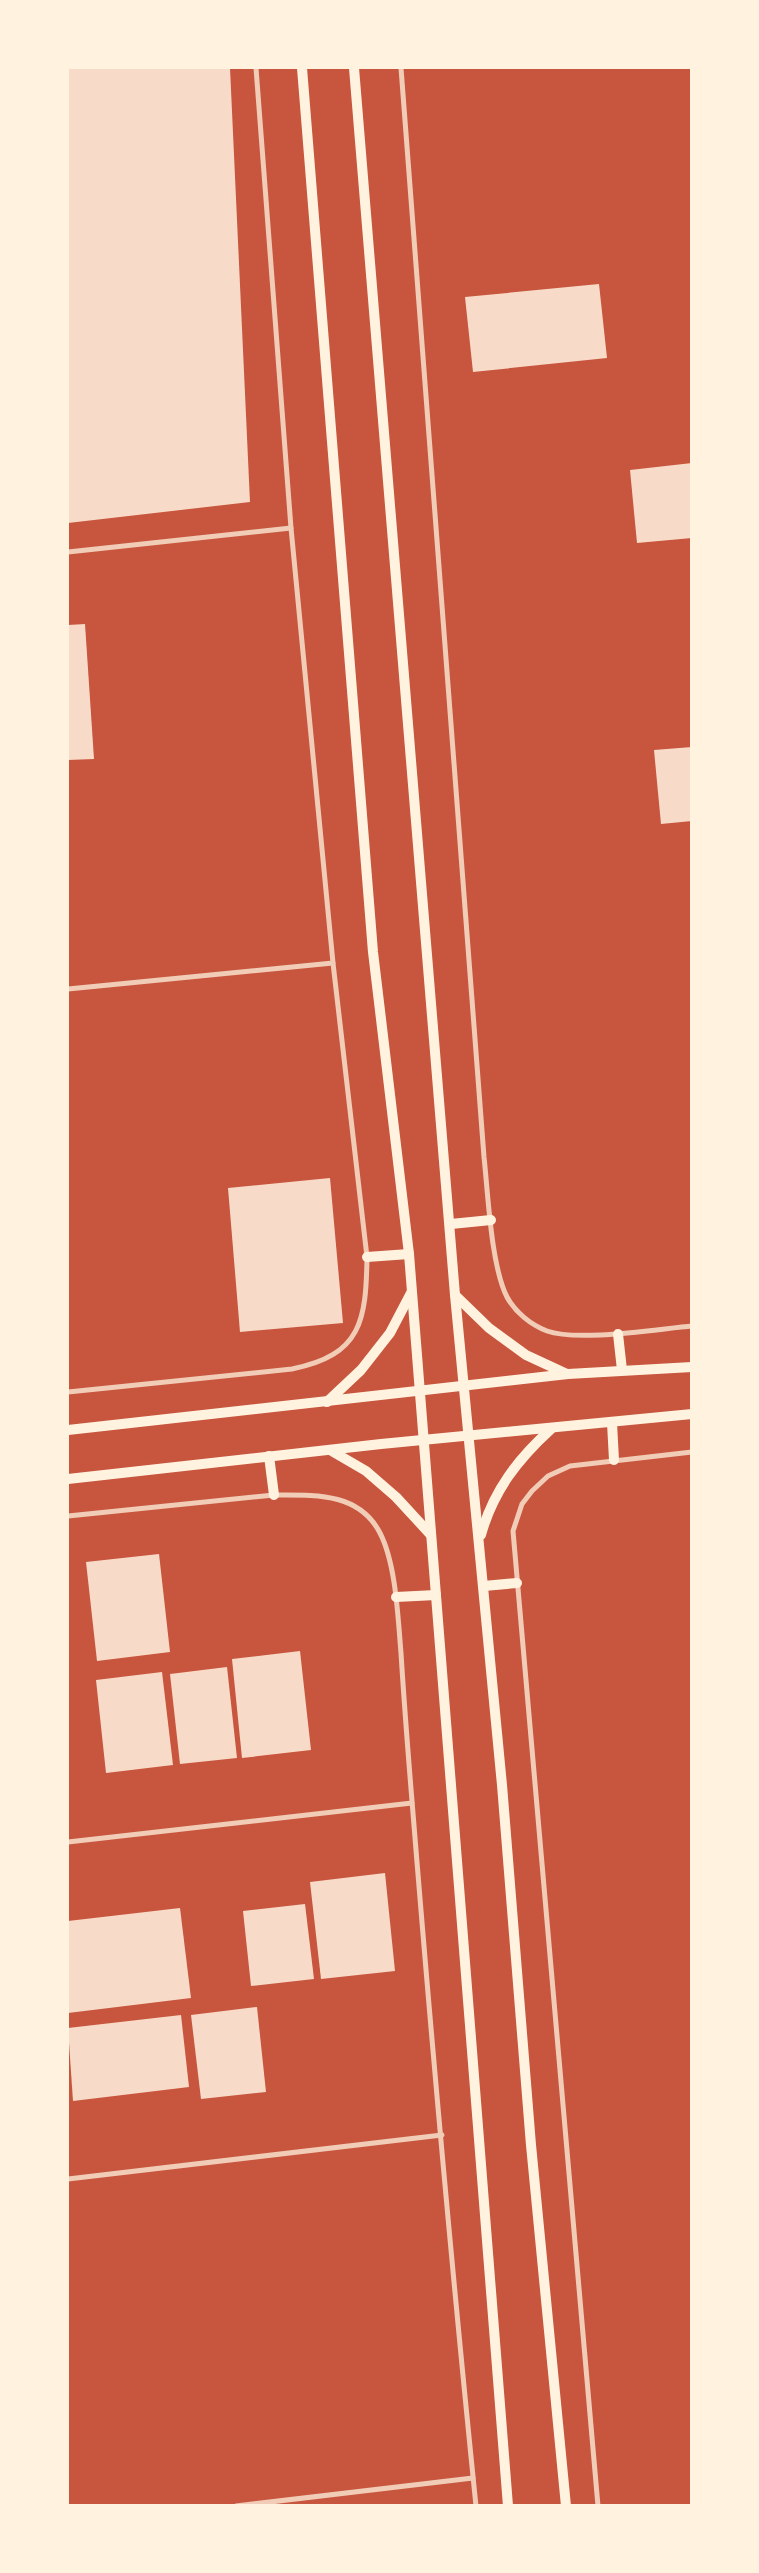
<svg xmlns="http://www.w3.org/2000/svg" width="759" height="2573" font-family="'Fira Sans',sans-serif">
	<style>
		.building { fill: #f7dbc8 }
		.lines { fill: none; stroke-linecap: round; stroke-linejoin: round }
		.minor { stroke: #f1ccb7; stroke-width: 5 }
		.secondary { stroke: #fff3e0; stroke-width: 10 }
	</style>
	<rect width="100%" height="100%" fill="#c8553d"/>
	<!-- building -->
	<g class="building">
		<polygon points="68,68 230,68 250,502 68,523"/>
		<polygon points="599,284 607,358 473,372 465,297"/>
		<polygon points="692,463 692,538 637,543 630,470"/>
		<polygon points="85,624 94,759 68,760 68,625"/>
		<polygon points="692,747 692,821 661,824 654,750"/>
		<polygon points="330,1178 343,1323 240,1332 228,1188"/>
		<polygon points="159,1554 170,1652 97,1661 86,1562"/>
		<polygon points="300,1651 311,1750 242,1758 232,1659"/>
		<polygon points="227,1667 237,1758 180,1764 170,1674"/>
		<polygon points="162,1672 173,1765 106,1773 96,1680"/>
		<polygon points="385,1873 395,1971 321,1979 310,1882"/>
		<polygon points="305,1904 314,1979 251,1986 243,1911"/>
		<polygon points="180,1908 191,1998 68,2013 68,1921"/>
		<polygon points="257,2007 266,2092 201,2099 191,2015"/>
		<polygon points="181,2015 189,2087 73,2101 68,2028"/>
	</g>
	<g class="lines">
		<!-- minor -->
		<g class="minor">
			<path d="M401 68 484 1157C488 1193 491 1266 507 1297 515 1312 531 1325 547 1331 578 1342 657 1329 692 1326"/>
			<polyline points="68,552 291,528"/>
			<polyline points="68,989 333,963"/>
			<path d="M68 1392 292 1369C362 1355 366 1320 367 1257L333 963 291 528 256 68"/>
			<path d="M68 1516 274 1495C314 1495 359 1492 380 1533 396 1564 398 1618 401 1653 404 1702 408 1752 412 1801 431 2036 452 2271 476 2506"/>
			<polyline points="68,1842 412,1803"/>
			<polyline points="68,2179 442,2135"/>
			<polyline points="236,2506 473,2478"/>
			<polyline points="598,2506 513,1531 522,1504 532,1491 548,1476 570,1466 692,1452"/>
		</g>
		<!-- secondary -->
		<g class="secondary">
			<polyline points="302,68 373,952 409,1254 508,2506"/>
			<polyline points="354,68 455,1295 502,1785 531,2145 566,2506"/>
			<polyline points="451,1224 491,1220"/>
			<polyline points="367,1257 409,1254"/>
			<polyline points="455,1295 489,1328 526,1355 567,1374"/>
			<polyline points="618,1334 622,1370"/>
			<polyline points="327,1402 361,1370 390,1333 411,1293"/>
			<polyline points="612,1423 614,1460"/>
			<polyline points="68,1430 568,1374 692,1367"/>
			<polyline points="330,1450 366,1471 396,1497 431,1535"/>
			<polyline points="269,1456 274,1495"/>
			<polyline points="68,1479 381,1444 692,1414"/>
			<path d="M481 1535C493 1491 518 1459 551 1429"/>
			<polyline points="484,1586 517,1583"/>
			<polyline points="396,1597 436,1595"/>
		</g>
	</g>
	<!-- border -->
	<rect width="759" height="2573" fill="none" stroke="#fff3e0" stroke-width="138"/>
</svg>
